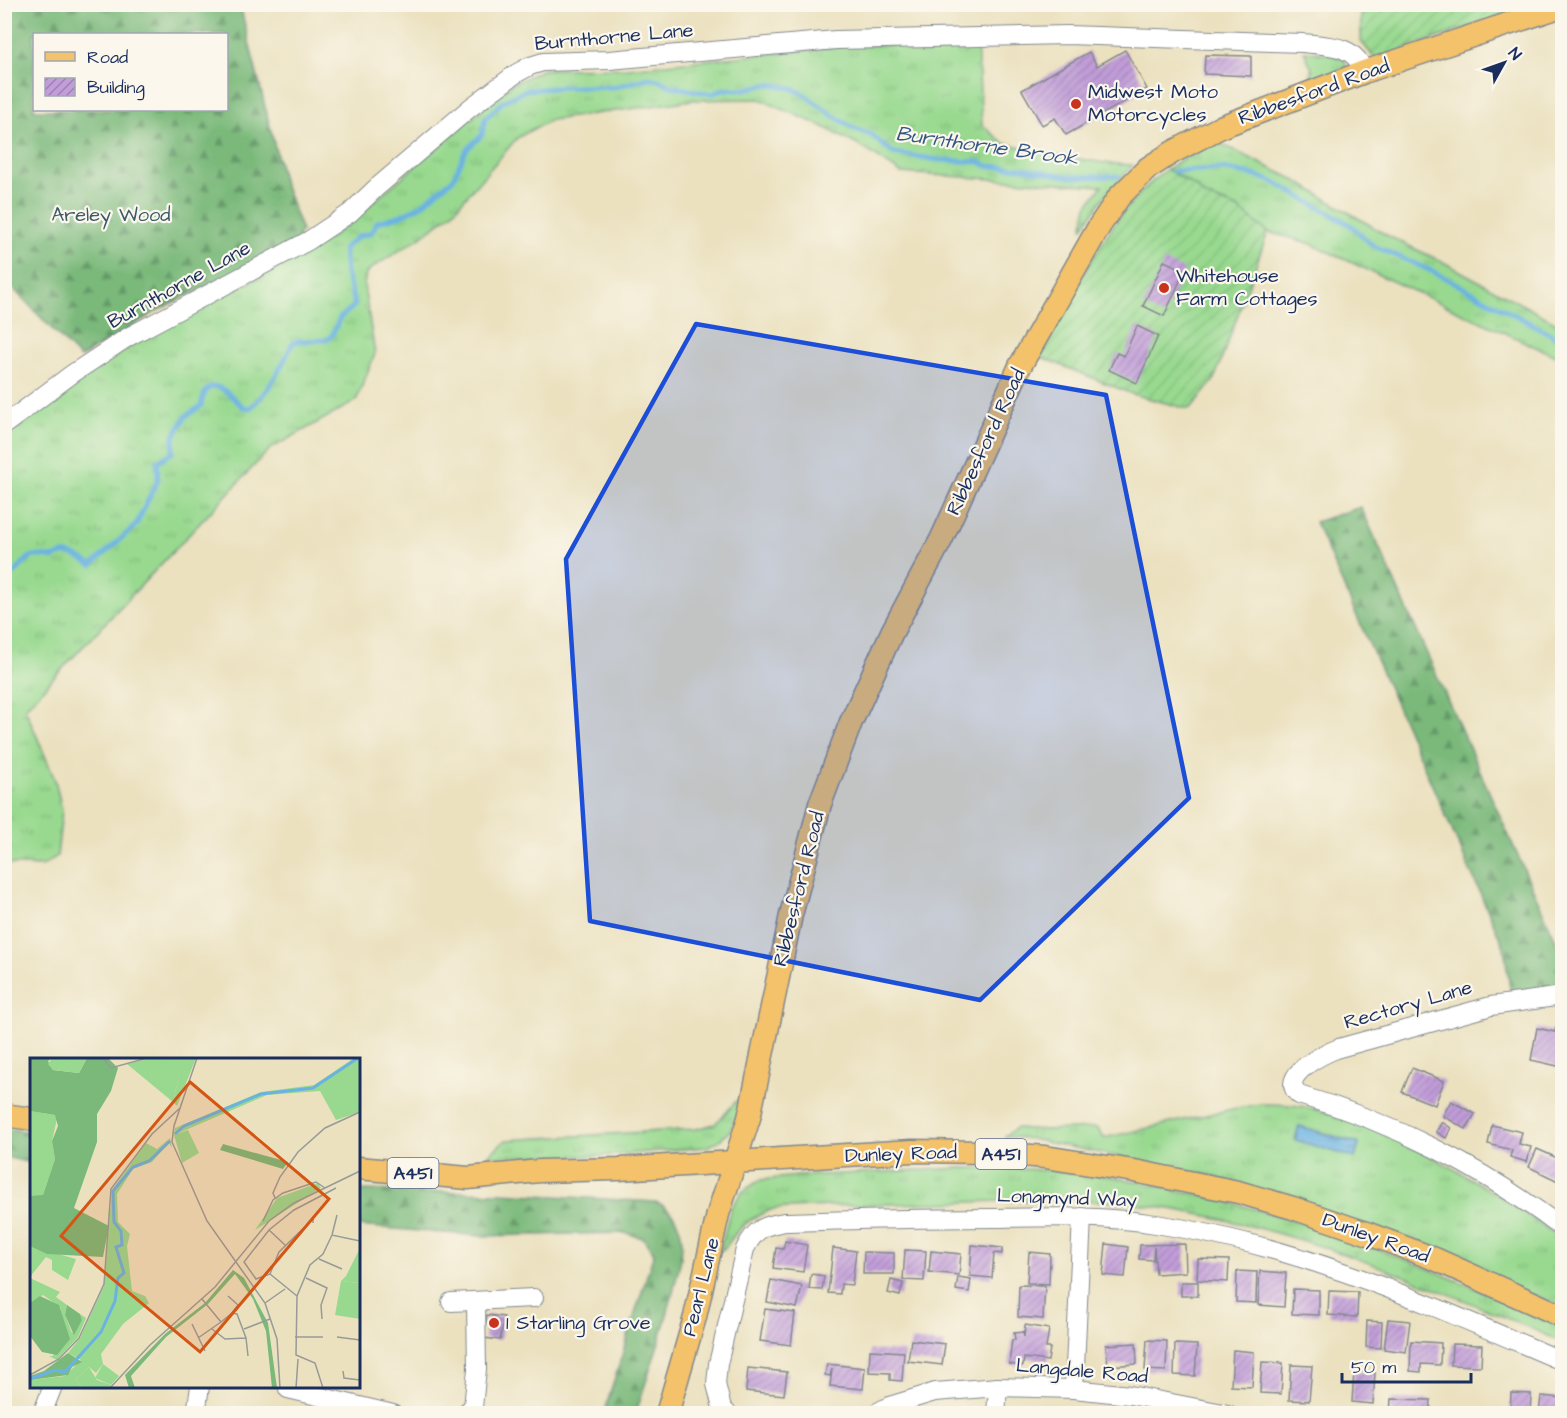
<svg xmlns="http://www.w3.org/2000/svg" width="1567" height="1418" font-family="'Architects Daughter',sans-serif">
	<style>
		.grass { fill: url(#grass-tufts); stroke: #5a8476; stroke-width: 1.5; fill-rule: evenodd }
		.forest { fill: url(#forest-firs); stroke: #4a746c; stroke-width: 1.5; fill-rule: evenodd }
		.garden { fill: url(#garden-furrows); stroke: #5a8476; stroke-width: 1.5 }
		.water { fill: url(#water-ripples); stroke: #4370a0; stroke-width: 1.5 }
		.lines { fill: none; stroke-linecap: round; stroke-linejoin: round }
		.stream { stroke: #6bb2e2; stroke-width: 5 }
		.building { fill: url(#building-hatch) }
		.minor-casing { stroke: #83888e; stroke-width: 20 }
		.major-casing { stroke: #83888e; stroke-width: 25 }
		.minor { stroke: #fff; stroke-width: 18 }
		.major { stroke: #f3c26a; stroke-width: 22 }
		.marked { fill: #1d4ed8; fill-opacity: 0.2; stroke: #1d4ed8; stroke-width: 4.5; stroke-linejoin: round }
		.poi-dot { fill: #c8321e; stroke: #fbf7ec; stroke-width: 2 }
		.labels { text-anchor: middle; dominant-baseline: central; stroke-width: 4.5; stroke-linejoin: round; paint-order: stroke }
		.shield { fill: #fbf7ec; stroke: #5e6b89; stroke-width: 1.5 }
		.shield-label { font-size: 18px; font-weight: bold; fill: #1b2f5e }
		.street-label { font-size: 20px; fill: #1b2f5e; stroke: #fbf7ec }
		.poi-label { font-size: 20px; fill: #1b2f5e; stroke: #fbf7ec; text-anchor: start }
		.park-label { font-size: 20px; fill: #3a5a6a; stroke: #fbf7ec }
		.water-label { font-size: 21px; font-style: italic; fill: #335686; stroke: #fbf7ec }
		.inset-river { fill: none; stroke: #6bb2e2; stroke-width: 3 }
		.inset-road { fill: none; stroke: #989a98; stroke-width: 1.5 }
		.view { fill: #d45514; fill-opacity: 0.15; stroke: #d45514; stroke-width: 3 }
		.inset-edge { fill: none; stroke: #1b2f5e; stroke-width: 3 }
	</style>
	<defs>
		<pattern id="grass-tufts" width="24" height="20" patternUnits="userSpaceOnUse" patternTransform="scale(1.5)"><rect width="24" height="20" fill="#98d98f"/><path d="M3 7l-1-3M5 7V3M7 7l1-3M15 17l-1-3M17 17v-4M19 17l1-3" fill="none" stroke="#82bb7e"/></pattern>
		<pattern id="forest-firs" width="22" height="20" patternUnits="userSpaceOnUse" patternTransform="scale(1.5)"><rect width="22" height="20" fill="#7ab97a"/><path d="M5 1l3.5 6h-7zM16 11l3.5 6h-7z" fill="#639767"/></pattern>
		<pattern id="garden-furrows" width="10" height="10" patternUnits="userSpaceOnUse" patternTransform="scale(1.5)"><rect width="10" height="10" fill="#98d98f"/><path d="M-1 1l2-2M0 10L10 0M9 11l2-2" fill="none" stroke="#82bb7e"/></pattern>
		<pattern id="water-ripples" width="26" height="14" patternUnits="userSpaceOnUse" patternTransform="scale(1.5)"><rect width="26" height="14" fill="#6bb2e2"/><path d="M2 4q2-2 4 0t4 0M15 11q2-2 4 0t4 0" fill="none" stroke="#5791ba"/></pattern>
		<pattern id="building-hatch" width="6" height="6" patternUnits="userSpaceOnUse" patternTransform="scale(1.5)"><rect width="6" height="6" fill="#c29ed9"/><path d="M-1 1l2-2M0 6l6-6M5 7l2-2" fill="none" stroke="#9d81b3"/></pattern>
	</defs>
	<rect width="100%" height="100%" fill="#fbf7ec"/>
	<filter id="ink" filterUnits="userSpaceOnUse"><feTurbulence type="fractalNoise" baseFrequency=".0167" numOctaves="2"/><feDisplacementMap in="SourceGraphic" scale="12" xChannelSelector="R" yChannelSelector="G"/><feConvolveMatrix kernelMatrix="1 2 1 2 8 2 1 2 1" color-interpolation-filters="sRGB"/></filter>
	<filter id="wash" filterUnits="userSpaceOnUse"><feTurbulence type="fractalNoise" baseFrequency=".008" numOctaves="4" result="noise"/><feDisplacementMap in="SourceGraphic" scale="24" xChannelSelector="R" yChannelSelector="G"/><feGaussianBlur stdDeviation="1.35" result="paint"/><feColorMatrix in="noise" values="0 0 0 0 0 0 0 0 0 0 0 0 0 0 0 0 0 1.4 0 .05"/><feComposite in="paint" operator="in"/></filter>
	<g filter="url(#wash)">
		<rect width="100%" height="100%" fill="#ebe1bf"/>
		<!-- grass -->
		<g class="grass">
			<path d="M977 43 982 125 1004 143 1060 156 1112 164 1133 165 1103 198 1082 229 1087 206 1102 186 901 173 865 149 824 127 759 99 693 100 551 120 531 130 517 138 452 213 424 235 373 267 366 273 364 286 375 354 356 401 270 449 25 708 55 780 62 810 57 856 42 866 5 864V438C54 400 104 361 158 330 215 297 276 272 332 237L512 84 544 69 627 68 847 46Z"/>
			<polygon points="1304,51 1331,54 1345,60 1346,66 1344,71 1309,83 1312,69"/>
			<polygon points="1217,142 1293,179 1388,236 1449,265 1562,326 1562,359 1309,243 1268,232 1237,208 1205,196 1195,186 1167,169 1181,160"/>
			<path d="M747 1090C738 1116 735 1135 707 1147L600 1156H487L506 1140 696 1129 715 1124Z"/>
			<path d="M1260 1104C1277 1104 1294 1104 1310 1108 1397 1130 1490 1187 1562 1239V1306L1213 1176 1031 1139 1005 1136 1016 1128 1047 1130 1097 1128 1104 1138 1237 1108ZM1299 1126 1358 1143 1355 1157 1295 1140Z"/>
			<path d="M963 1168C1011 1168 1057 1169 1104 1176 1124 1178 1143 1183 1163 1187 1304 1215 1431 1268 1562 1325V1342C1426 1283 1285 1222 1136 1204 1080 1197 1024 1201 968 1202 903 1204 837 1204 773 1209 758 1215 746 1221 736 1233 730 1240 728 1247 720 1251L731 1207 743 1191 760 1180 799 1176Z"/>
		</g>
		<!-- forest -->
		<g class="forest">
			<path d="M5 5H240L284 184 302 231 298 234 300 239 160 309 80 358 5 280ZM34 34H226V110H34Z"/>
			<polygon points="1361,507 1562,954 1562,990 1511,996 1504,947 1315,522"/>
			<polygon points="4,1128 31,1132 31,1163 5,1157"/>
			<path d="M358 1190 501 1193 656 1202C670 1208 678 1219 681 1234 684 1251 679 1268 675 1284 665 1328 649 1371 636 1413H604L654 1253 643 1238 625 1233 481 1236 359 1226Z"/>
		</g>
		<!-- garden -->
		<g class="garden">
			<polygon points="1361,5 1533,5 1375,59 1361,41"/>
			<path d="M1167 169 1195 186 1205 196 1237 208 1268 232 1214 380 1192 407 1188 409 1132 394 1041 357C1075 293 1107 213 1167 169Z"/>
		</g>
		<!-- water -->
		<polygon class="water" points="1299,1126 1359,1144 1355,1158 1295,1140"/>
		<g class="lines">
			<!-- stream -->
			<g class="stream">
				<polyline points="1174,171 1222,169 1257,176 1276,183 1352,226 1372,245 1434,272 1562,340"/>
				<path d="M4 573H15C31 555 29 553 54 558 67 548 79 558 92 565L136 525 158 479 157 462 173 452 174 436 186 416 201 406C207 370 228 392 243 407L250 408C270 390 281 368 292 344L296 341 325 340 331 337 340 318 355 305 346 274 344 248 359 236 371 233 377 222 399 216 420 206 453 179 466 150 482 135 485 118 504 101 526 90 566 87H614L649 78 662 81 670 86 712 94 723 89 740 90 769 84 792 88 805 95 834 116 853 128 871 135 893 153 939 160 980 162 987 166 1023 168 1071 177 1118 176"/>
			</g>
		</g>
		<g id="blocks">
			<!-- building -->
			<g class="building">
				<polygon points="1125,50 1147,89 1066,135 1055,118 1042,125 1022,90 1089,52 1097,66"/>
				<polygon points="1205,55 1251,56 1251,76 1204,74"/>
				<polygon points="1164,261 1185,270 1164,316 1143,306"/>
				<polygon points="1137,326 1158,336 1137,383 1109,370 1117,353 1124,356"/>
				<polygon points="1556,1026 1562,1027 1562,1067 1531,1060 1537,1028 1555,1032"/>
				<polygon points="1412,1068 1444,1081 1435,1105 1402,1092"/>
				<polygon points="1451,1101 1475,1114 1466,1129 1443,1116"/>
				<polygon points="1442,1122 1451,1128 1446,1138 1436,1132"/>
				<polygon points="1492,1125 1522,1132 1519,1144 1531,1147 1527,1162 1510,1157 1512,1150 1488,1144"/>
				<polygon points="1537,1149 1562,1160 1562,1183 1529,1167"/>
				<polygon points="785,1241 807,1245 803,1272 773,1268 776,1248 783,1249"/>
				<polygon points="1106,1244 1128,1247 1125,1277 1103,1275"/>
				<polygon points="1185,1244 1186,1272 1156,1274 1154,1247 1153,1260 1139,1259 1140,1245"/>
				<polygon points="972,1245 1002,1248 1002,1254 994,1253 992,1278 970,1276"/>
				<polygon points="833,1248 856,1251 852,1285 841,1284 840,1294 828,1293"/>
				<polygon points="905,1250 926,1251 924,1281 903,1280"/>
				<polygon points="931,1251 961,1254 959,1275 929,1272"/>
				<polygon points="864,1252 894,1253 894,1274 863,1274"/>
				<polygon points="1029,1252 1050,1254 1049,1284 1027,1283"/>
				<polygon points="1198,1259 1229,1260 1228,1282 1197,1280"/>
				<polygon points="1237,1271 1257,1272 1256,1303 1236,1302"/>
				<polygon points="1260,1271 1286,1273 1284,1307 1258,1305"/>
				<polygon points="811,1274 824,1276 822,1290 809,1289"/>
				<polygon points="958,1277 971,1279 969,1292 956,1290"/>
				<polygon points="771,1280 802,1286 797,1308 767,1302"/>
				<polygon points="891,1280 903,1283 900,1296 888,1293"/>
				<rect x="1181" y="1282" width="17" height="14"/>
				<polygon points="1019,1285 1045,1286 1043,1319 1018,1317"/>
				<polygon points="1293,1289 1319,1290 1319,1315 1292,1314"/>
				<polygon points="1329,1291 1358,1292 1357,1317 1328,1315"/>
				<polygon points="765,1309 795,1313 791,1345 760,1341"/>
				<polygon points="487,1315 504,1317 500,1340 484,1338"/>
				<polygon points="1388,1319 1410,1321 1406,1352 1384,1349"/>
				<polygon points="1367,1321 1382,1322 1381,1348 1366,1347"/>
				<polygon points="1025,1325 1049,1329 1046,1348 1050,1348 1048,1361 1024,1358 1023,1366 1009,1364 1012,1340 1015,1340 1014,1333 1023,1332 1024,1337"/>
				<polygon points="911,1340 945,1344 942,1365 908,1361"/>
				<polygon points="1147,1340 1167,1341 1166,1371 1145,1370"/>
				<polygon points="1411,1341 1441,1343 1440,1365 1421,1364 1421,1372 1410,1371"/>
				<polygon points="1136,1343 1137,1364 1108,1366 1106,1345"/>
				<polygon points="1175,1344 1197,1345 1195,1376 1174,1375"/>
				<polygon points="1452,1344 1482,1345 1481,1366 1451,1365"/>
				<polygon points="870,1350 904,1352 902,1381 890,1380 890,1373 869,1372"/>
				<polygon points="1233,1350 1254,1352 1252,1387 1231,1386"/>
				<polygon points="1262,1362 1283,1363 1281,1394 1260,1393"/>
				<polygon points="827,1364 865,1368 863,1389 830,1386 832,1369 830,1376 825,1375"/>
				<polygon points="1291,1365 1312,1366 1309,1401 1289,1400"/>
				<polygon points="748,1368 787,1372 784,1395 746,1391"/>
				<polygon points="1354,1371 1375,1373 1373,1404 1352,1402"/>
				<polygon points="1511,1393 1531,1394 1530,1414 1510,1414"/>
				<polygon points="1541,1396 1562,1398 1562,1414 1539,1414"/>
				<polygon points="1391,1399 1431,1400 1430,1414 1390,1414"/>
			</g>
		</g>
	</g>
	<g filter="url(#ink)">
		<use href="#blocks" fill-opacity="0" stroke="#83888e" stroke-width="1.5"/>
		<g class="lines">
			<defs>
				<g id="minor">
					<path d="M4 425 72 374 128 337 308 241 350 213 376 188 471 107 517 73 530 66 543 62 609 60 836 40 1068 35 1303 43C1328 46 1355 44 1364 72"/>
					<path d="M1562 996 1491 1006 1339 1048C1323 1054 1277 1076 1299 1095 1393 1122 1485 1169 1562 1228"/>
					<polyline points="451,1302 534,1298"/>
					<polyline points="289,1386 288,1389 393,1414"/>
					<polyline points="1074,1389 1082,1217"/>
					<polyline points="42,1414 53,1386"/>
					<polyline points="196,1414 200,1386"/>
					<polyline points="464,1414 473,1407 477,1369 476,1302"/>
					<path d="M728 1414 722 1408 716 1384 718 1364 745 1249C755 1229 764 1225 785 1222 855 1220 924 1218 994 1218 1048 1217 1102 1215 1156 1224 1302 1246 1428 1304 1562 1361"/>
					<polyline points="874,1414 889,1406 935,1392 998,1387 1074,1389 1130,1395 1228,1414"/>
					<polyline points="996,1414 998,1387"/>
				</g>
				<g id="major">
					<polyline points="4,1115 32,1119"/>
					<polyline points="358,1168 468,1178 540,1171 619,1169 912,1151 984,1152 1045,1157 1134,1171 1238,1192 1293,1208 1369,1234 1435,1259 1562,1316"/>
					<polyline points="667,1414 695,1317 718,1214 749,1118 791,915 820,804 851,722 892,632 941,540 1020,366 1100,225 1119,197 1148,168 1173,152 1223,126 1364,72 1562,6"/>
				</g>
			</defs>
			<!-- minor casing -->
			<use href="#minor" class="minor-casing"/>
			<!-- major casing -->
			<use href="#major" class="major-casing"/>
			<!-- minor -->
			<use href="#minor" class="minor"/>
			<!-- major -->
			<use href="#major" class="major"/>
		</g>
	</g>
	<!-- marked area -->
	<path class="marked" d="M696 324 1106 395 1189 798 980 1000 590 921 566 559Z"/>
	<!-- markers -->
	<g class="poi-dot">
		<circle cx="1076" cy="104" r="6"/>
		<circle cx="1164" cy="288" r="6"/>
		<circle cx="494" cy="1323" r="6"/>
	</g>
	<g class="labels">
		<!-- shield labels -->
		<g class="shield">
			<rect x="975.5" y="1139" width="51" height="30" rx="4.5"/>
			<rect x="387.5" y="1158" width="51" height="30" rx="4.5"/>
		</g>
		<g class="shield-label">
			<text x="1001" y="1154">A451</text>
			<text x="413" y="1173">A451</text>
		</g>
		<!-- street labels -->
		<g class="street-label">
			<text transform="translate(614 37) rotate(-5)">Burnthorne Lane</text>
			<text transform="translate(1314 92) rotate(-20)">Ribbesford Road</text>
			<text transform="translate(179 285) rotate(-29)">Burnthorne Lane</text>
			<text transform="translate(986 442) rotate(-65)">Ribbesford Road</text>
			<text transform="translate(799 889) rotate(-76)">Ribbesford Road</text>
			<text transform="translate(1408 1005) rotate(-16)">Rectory Lane</text>
			<text transform="translate(901 1154) rotate(-2)">Dunley Road</text>
			<text transform="translate(1067 1198) rotate(2)">Longmynd Way</text>
			<text transform="translate(1376 1238) rotate(20)">Dunley Road</text>
			<text transform="translate(701 1287) rotate(-76)">Pearl Lane</text>
			<text transform="translate(1082 1371) rotate(5)">Langdale Road</text>
		</g>
		<!-- poi labels -->
		<g class="poi-label">
			<text x="1088" y="92">Midwest Moto<tspan x="1088" dy="23">Motorcycles</tspan></text>
			<text x="1176" y="276">Whitehouse<tspan x="1176" dy="23">Farm Cottages</tspan></text>
			<text x="506" y="1323">1 Starling Grove</text>
		</g>
		<!-- park labels -->
		<g class="park-label">
			<text x="111" y="215">Areley Wood</text>
		</g>
		<!-- water labels -->
		<g class="water-label">
			<text transform="translate(987 146) rotate(8)">Burnthorne Brook</text>
		</g>
	</g>
	<!-- overview -->
	<g transform="translate(30 1058)">
		<rect width="330" height="330" fill="#ebe1bf"/>
		<path d="M121 0H153L143 44 97 6ZM324 0H330V53L327 55 306 62 290 33 237 37 144 77 145 70 231 34 284 27ZM0 53 25 57 27 61 22 83 25 101 13 137 4 140 0 138ZM140 80 142 90 139 85 122 104 103 111 87 136 88 164 100 176 97 188 102 233 115 238 119 245 93 266 71 296 73 306 66 315 59 309 46 321 52 330H0V322L35 318 51 302 38 295 50 280 74 228 82 132 116 85 127 91ZM288 125 291 130 225 172 247 140ZM0 188 46 201 38 222 22 212V202L16 199 0 219ZM0 220 30 234 26 239 37 247 35 257 42 275 52 262 50 256 56 260 48 279 27 302 19 298H23L33 264 30 249 13 237 0 245Z" fill="#98d98f"/>
		<path d="M0 0H22L18 3 23 12 49 15 57 0H78L88 10 81 33 67 56V84L44 150 79 168 73 199 17 196 0 188V138L13 137 25 101 22 83 28 68 25 57 0 53ZM193 86 258 104 253 111 190 92ZM203 212 214 220 238 265 247 330H242L236 273 223 241 205 216 178 246 136 279 101 318 105 330H99L95 317 135 276 175 245ZM10 238 29 247 40 281 27 297 12 294 0 278V245ZM37 247 50 256 52 262 44 277 35 257ZM38 295 52 304 42 309 38 317 0 322V318L14 313Z" fill="#7ab97a"/>
		<path d="M311 223 330 225V261L305 257ZM59 309 67 322 81 327 79 330H52L46 321Z" fill="#98d98f"/>
		<path d="M22 0H57L49 15 23 12 18 6ZM153 0H166L147 48 143 44 149 17 146 15ZM158 72 169 95 152 105 144 77ZM330 190V225L311 223 316 218ZM73 306 89 318 81 327 65 320Z" fill="#98d98f"/>
		<path class="inset-river" d="M145 76 154 68 231 36 283 30 328 0M0 321 25 312 35 314 71 274 85 243 88 220 94 215 86 189 92 187 91 173 84 164 83 133 103 109 119 103 140 83"/>
		<path class="inset-road" d="M73 0 81 10 117 0M167 0 144 68 142 84 177 163 235 245 247 281 250 330M245 140 243 135 250 119 268 94 295 70 330 54M233 163 243 142 253 135 286 124 295 130M283 165V161L249 194 240 216 226 221 214 204 239 172 264 152 306 130M239 172 255 187M302 177 307 157M289 201 312 211M240 216 267 238M276 220 297 230 291 247 292 261M198 238 208 247 202 255M172 241 191 264 202 255 207 256 216 280 218 298M235 245 255 231M162 266 175 293M182 271 195 281 216 280M214 271 240 261M265 279H293M307 279 330 282M168 280 191 264M313 313 314 320 330 322M0 317 29 301 49 280 74 226 81 131 122 76 150 50M80 330 120 287 185 229 239 163 264 145 330 113M266 330 268 301M293 330 285 305 266 297 267 238 280 207 293 196 302 177 330 183"/>
		<path class="view" d="M160 24 299 141 170 294 31 178Z"/>
		<rect width="330" height="330" class="inset-edge"/>
	</g>
	<!-- margin -->
	<rect width="1567" height="1418" fill="none" stroke="#fbf7ec" stroke-width="24"/>
	<!-- legend -->
	<rect x="33" y="33" width="195" height="78" fill="#fbf7ec" stroke="#a1a7b3" stroke-width="1.5"/>
	<rect x="45" y="52" width="30" height="9" fill="#f3c26a" stroke="#a1a7b3" stroke-width="1.5"/>
	<text x="87" y="63" font-size="18" fill="#1b2f5e">Road</text>
	<rect x="45" y="78" width="30" height="18" fill="url(#building-hatch)" stroke="#a1a7b3" stroke-width="1.5"/>
	<text x="87" y="93" font-size="18" fill="#1b2f5e">Building</text>
	<!-- north arrow -->
	<g transform="translate(1504 63) rotate(50)" stroke="#fbf7ec" stroke-width="4.5" paint-order="stroke">
	<path d="M0-4.5L10 22L0 15L-10 22Z" fill="#1b2f5e"/>
	<text y="-9" font-size="16" font-weight="bold" text-anchor="middle" fill="#1b2f5e">N</text>
	</g>
	<!-- scale -->
	<path d="M1342 1373v9h129v-9" fill="none" stroke="#1b2f5e" stroke-width="3"/>
	<text x="1351" y="1373" font-size="18" fill="#1b2f5e" stroke="#fbf7ec" stroke-width="4.5" paint-order="stroke">50 m</text>
</svg>
